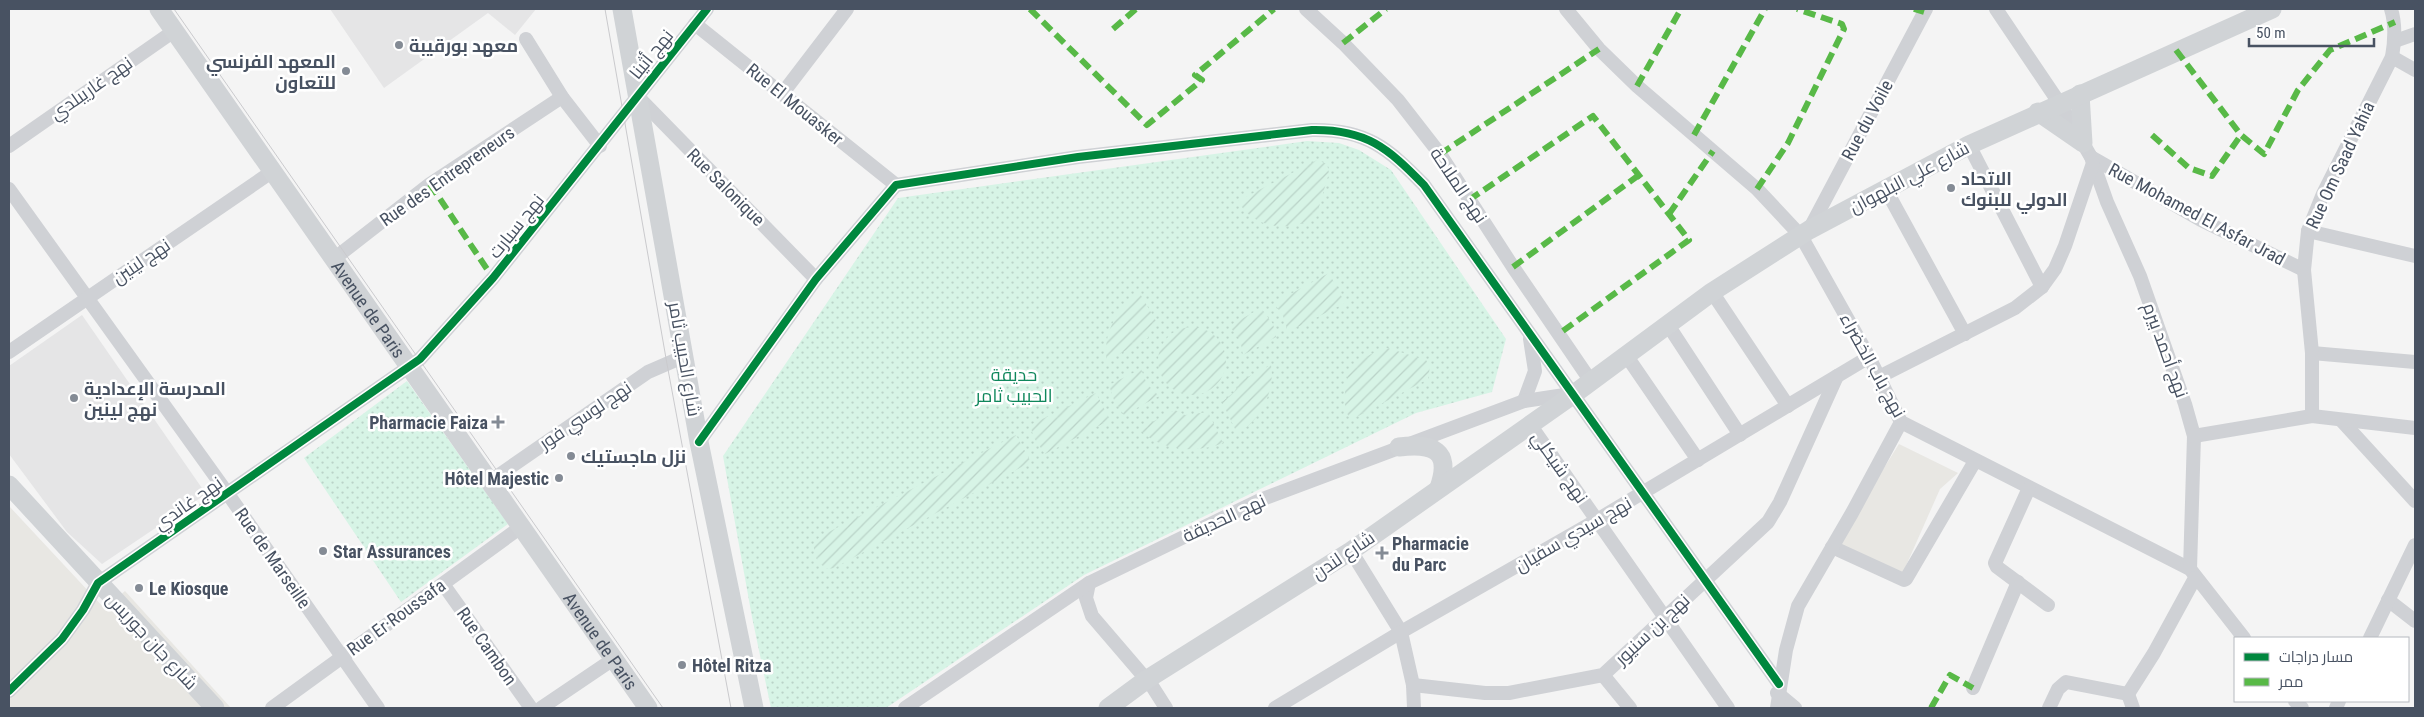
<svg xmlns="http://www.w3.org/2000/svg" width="2424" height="717" font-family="'Roboto Condensed',Cairo,sans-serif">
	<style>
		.commercial { fill: #e8e7e3 }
		.education { fill: #e5e5e6 }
		.park { fill: url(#park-dots) }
		.garden { fill: url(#garden-furrows) }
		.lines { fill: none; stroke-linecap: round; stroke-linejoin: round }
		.street { stroke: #cfd1d5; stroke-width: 14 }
		.secondary { stroke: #d0d3d6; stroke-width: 19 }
		.tram { stroke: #cacacd; stroke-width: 1 }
		.quiet { stroke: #58b947; stroke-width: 6; stroke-dasharray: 12 6; stroke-linecap: butt }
		.cycleway-casing { stroke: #fff; stroke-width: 11 }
		.cycleway { stroke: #00873e; stroke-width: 8 }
		.poi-dot { fill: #848b95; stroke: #fff; stroke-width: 2 }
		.labels { text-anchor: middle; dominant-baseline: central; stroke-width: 5; stroke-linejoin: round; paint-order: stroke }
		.poi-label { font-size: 18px; font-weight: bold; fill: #485262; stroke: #fff; text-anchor: start }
		.street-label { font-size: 18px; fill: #485262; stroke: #fff }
		.park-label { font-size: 18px; fill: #0f875c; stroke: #fff }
	</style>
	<defs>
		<pattern id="park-dots" width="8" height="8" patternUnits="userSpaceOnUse" patternTransform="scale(1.25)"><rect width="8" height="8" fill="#d7f4e6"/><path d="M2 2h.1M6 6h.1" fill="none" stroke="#bad3c8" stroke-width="1.8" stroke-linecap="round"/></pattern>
		<pattern id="garden-furrows" width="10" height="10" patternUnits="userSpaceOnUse" patternTransform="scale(1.25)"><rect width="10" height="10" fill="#d7f4e6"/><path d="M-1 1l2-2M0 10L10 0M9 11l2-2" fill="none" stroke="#bad3c8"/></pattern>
	</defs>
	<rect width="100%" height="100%" fill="#f4f4f4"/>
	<!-- commercial -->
	<g class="commercial">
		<polygon points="1899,444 1958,473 1940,489 1901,577 1837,543"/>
		<polygon points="9,506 105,609 125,591 231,708 9,708"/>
	</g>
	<!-- education -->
	<g class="education">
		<polygon points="330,9 536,9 515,35 488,13 384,88"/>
		<polygon points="82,315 206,494 102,564 67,532 9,454 9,366"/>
	</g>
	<!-- park -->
	<g class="park">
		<polygon points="1307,141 1339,143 1359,150 1391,170 1506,339 1492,392 1416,413 1084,575 886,708 771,708 752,617 723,456 898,198"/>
		<polygon points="407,381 508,524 401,602 304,458"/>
	</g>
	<!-- garden -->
	<g class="garden">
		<path d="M1317 160 1327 164 1329 173 1316 217C1290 233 1253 229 1238 201Z"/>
		<polygon points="1329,273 1345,303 1288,332 1283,316 1274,303"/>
		<path d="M1139 292 1156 321 1147 331 1148 338 1107 361C1102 334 1117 308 1139 292Z"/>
		<polygon points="1261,308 1273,324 1276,337 1243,355 1240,339 1229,326"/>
		<circle cx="1192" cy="361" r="34"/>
		<path d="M1384 347 1426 360 1430 366 1428 379 1351 420C1341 408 1345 386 1349 371L1364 358Z"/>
		<path d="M1271 365C1275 392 1261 421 1237 433L1222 402 1234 392 1242 380Z"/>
		<polygon points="1141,369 1147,384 1159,396 1124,415 1114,400 1109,385"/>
		<polygon points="1096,393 1110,420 1045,454 1034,438 1030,425"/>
		<path d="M1175 410 1185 415 1208 412 1223 443C1196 454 1160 451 1139 429Z"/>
		<path d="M1016 435 1031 462 834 568 828 569C817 564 813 555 814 543L821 536Z"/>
	</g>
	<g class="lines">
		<!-- street -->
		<g class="street">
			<polyline points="1306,9 1343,43 1398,100 1440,154 1513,267 1590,380"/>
			<polyline points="1566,9 1599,49 1637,86 1757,189 1801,236 1869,357 1901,422 2190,569 2244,638"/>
			<polyline points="1996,9 2060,104 2091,157 2107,202 2140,276 2185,404 2194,436 2190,569"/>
			<polyline points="695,24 896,185"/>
			<polyline points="526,39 562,97 600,146"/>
			<polyline points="2395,41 2415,34"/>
			<polyline points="2392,57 2415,70"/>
			<polyline points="782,94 847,9"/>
			<polyline points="637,96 816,279"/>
			<polyline points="1969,145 2042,287"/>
			<polyline points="9,146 174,31"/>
			<polyline points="2091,157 2201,220 2304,270"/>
			<polyline points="1885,188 1965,334"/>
			<polyline points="9,189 228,494 378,708"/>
			<polyline points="1809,230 1926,9"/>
			<polyline points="2308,231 2415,256"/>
			<polyline points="335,258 430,184 562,97"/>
			<polyline points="1712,292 1788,406"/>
			<polyline points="1668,325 1740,435"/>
			<polyline points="9,352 273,171"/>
			<polyline points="2312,353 2415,362"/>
			<polyline points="1626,355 1698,460"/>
			<polyline points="1879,377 2015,308 2042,287 2055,269 2065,246 2093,163"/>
			<polyline points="1524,401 1535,371 1530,339"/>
			<path d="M2312 416V353L2304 270 2308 231 2323 194 2392 57C2395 40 2396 25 2391 9"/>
			<polyline points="2341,420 2415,501"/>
			<polyline points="1529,423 1728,708"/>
			<polyline points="2194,436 2312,416 2415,428"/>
			<path d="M699 442 816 279 896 185 1078 157 1312 130C1366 129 1388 148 1424 185L1779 684"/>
			<polyline points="489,482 648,372 685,356"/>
			<polyline points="2029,488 1995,563 1997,567 2048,605"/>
			<polyline points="1832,547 1904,580 1906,579 1975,461"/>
			<polyline points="1351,551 1401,632 1413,685 1414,708"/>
			<polyline points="1089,583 1086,598 1092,616 1152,686 1166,708"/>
			<polyline points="443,584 531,708"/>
			<polyline points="2388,600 2415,621"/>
			<polyline points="2370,638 2415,545"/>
			<polyline points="1603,675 1630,708"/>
			<polyline points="1413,685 1485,693 1509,693 1603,675 1768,522 1780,502 1837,376"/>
			<polyline points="1973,688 2018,582"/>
			<polyline points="9,691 62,639 83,610 98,583 420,359 493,278 707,9"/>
			<polyline points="1777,693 1795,708"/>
			<polyline points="2128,694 2133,708"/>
			<polyline points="2295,701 2302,708"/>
			<polyline points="272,708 521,527"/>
			<polyline points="541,708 615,658"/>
			<polyline points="905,708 1089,583 1260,500 1524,401 1571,394"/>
			<polyline points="1275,708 1401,632 1597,520 1869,357"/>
			<polyline points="1777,708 1786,650 1798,606 1852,513 1901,422"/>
			<polyline points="2049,708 2058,689 2066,682 2128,694 2154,653 2195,578"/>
			<polyline points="2336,708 2339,701"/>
		</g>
		<!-- secondary -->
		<g class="secondary">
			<path id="s1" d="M159 9 648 708"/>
			<polyline points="622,9 699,442 754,708"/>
			<polyline points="2038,112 2083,143 2080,94"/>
			<path d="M1399 447C1433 443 1452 450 1439 488"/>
			<polyline points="9,485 215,708"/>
			<polyline points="1108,708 1146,680 1351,551 1574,394 1712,292 1809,230 1969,145 2272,9"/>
		</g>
		<!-- tram -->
		<g class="tram">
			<polyline points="174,9 663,708"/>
			<polyline points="605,9 667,364 731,708"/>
		</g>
		<!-- quiet -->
		<g class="quiet">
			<polyline points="1030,9 1147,125 1202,80 1195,75 1274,9"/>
			<polyline points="1914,9 1924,12"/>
			<polyline points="1113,29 1136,9"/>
			<polyline points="1343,43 1386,9"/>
			<polyline points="2176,50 2241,135 2264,154 2298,90 2330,50 2395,22"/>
			<polyline points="1637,86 1681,9"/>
			<polyline points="1694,135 1765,9"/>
			<polyline points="2152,135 2189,168 2212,176 2241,135"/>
			<polyline points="1440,154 1599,49"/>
			<polyline points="430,184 493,278"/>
			<polyline points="1757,189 1788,143 1844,29 1842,24 1797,9"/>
			<polyline points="1469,200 1593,116 1689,240 1560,333"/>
			<polyline points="1669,214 1713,151"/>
			<polyline points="1513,267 1639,175"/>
			<polyline points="1931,708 1950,675 1973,688"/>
		</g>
		<defs>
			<g id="cycleway">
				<path d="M699 442 816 279 896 185 1078 157 1312 130C1366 129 1388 148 1424 185L1779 684"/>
				<polyline points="9,691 62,639 83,610 98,583 420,359 493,278 707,9"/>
			</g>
		</defs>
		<!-- cycleway casing -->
		<use href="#cycleway" class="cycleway-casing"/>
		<!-- cycleway -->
		<use href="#cycleway" class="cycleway"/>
	</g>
	<!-- markers -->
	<g class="poi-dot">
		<circle cx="399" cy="45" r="5"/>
		<circle cx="346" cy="71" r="5"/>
		<circle cx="1951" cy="188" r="5"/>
		<circle cx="74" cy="398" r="5"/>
		<path d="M495.5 414.5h5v5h5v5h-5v5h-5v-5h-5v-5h5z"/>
		<circle cx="571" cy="456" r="5"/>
		<circle cx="559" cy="478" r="5"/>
		<circle cx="323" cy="551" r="5"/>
		<path d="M1379.5 545.5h5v5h5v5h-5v5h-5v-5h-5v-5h5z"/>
		<circle cx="139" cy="588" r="5"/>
		<circle cx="682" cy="665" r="5"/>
	</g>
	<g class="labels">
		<!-- poi labels -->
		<g class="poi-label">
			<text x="409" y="45">معهد بورقيبة</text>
			<text x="336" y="61" text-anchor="end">المعهد الفرنسي<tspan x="336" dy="21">للتعاون</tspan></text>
			<text x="1961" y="178">الاتحاد<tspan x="1961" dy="21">الدولي للبنوك</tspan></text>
			<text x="84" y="388">المدرسة الإعدادية<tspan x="84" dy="21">نهج لينين</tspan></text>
			<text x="488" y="422" text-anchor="end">Pharmacie Faiza</text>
			<text x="581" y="456">نزل ماجستيك</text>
			<text x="549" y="478" text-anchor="end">Hôtel Majestic</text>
			<text x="1392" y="543">Pharmacie<tspan x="1392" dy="21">du Parc</tspan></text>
			<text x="333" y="551">Star Assurances</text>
			<text x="149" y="588">Le Kiosque</text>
			<text x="692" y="665">Hôtel Ritza</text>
		</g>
		<!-- street labels -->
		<g class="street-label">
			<text transform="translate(651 54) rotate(-51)">نهج أثينا</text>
			<text transform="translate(91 88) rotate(-35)">نهج غاريبلدي</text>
			<text transform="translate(795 104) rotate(39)">Rue El Mouasker</text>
			<text transform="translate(1867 120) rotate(-62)">Rue du Voile</text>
			<text transform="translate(2340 165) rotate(-65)">Rue Om Saad Yahia</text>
			<text transform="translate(447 176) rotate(-35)">Rue des Entrepreneurs</text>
			<text transform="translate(1909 177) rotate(-28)">شارع علي البلهوان</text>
			<text transform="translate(1459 185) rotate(56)">نهج الملاحة</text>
			<text transform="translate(726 187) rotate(45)">Rue Salonique</text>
			<text transform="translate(2197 214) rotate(28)">Rue Mohamed El Asfar Jrad</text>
			<text transform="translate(516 226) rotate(-51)">نهج سبارت</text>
			<text transform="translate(141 261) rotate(-34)">نهج لينين</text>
			<text stroke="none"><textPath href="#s1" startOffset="366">Avenue de Paris</textPath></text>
			<text transform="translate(2166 350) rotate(70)">نهج أحمد بيرم</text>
			<text transform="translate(685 359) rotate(80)">شارع الحبيب ثامر</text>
			<text transform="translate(1873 365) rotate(61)">نهج باب الخضراء</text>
			<text transform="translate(585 415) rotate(-34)">نهج لوسي فور</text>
			<text transform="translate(1560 467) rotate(55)">نهج شيكلي</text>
			<text transform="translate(188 503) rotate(-35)">نهج غاندي</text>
			<text transform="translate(1224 518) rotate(-25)">نهج الحديقة</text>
			<text transform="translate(1573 534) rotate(-30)">نهج سيدي سفيان</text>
			<text transform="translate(1343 555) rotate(-34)">شارع لندن</text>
			<text transform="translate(273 558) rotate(55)">Rue de Marseille</text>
			<text transform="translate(396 617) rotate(-36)">Rue Er·Roussafa</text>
			<text transform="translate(1652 629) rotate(-43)">نهج بن سنيور</text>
			<text transform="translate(152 641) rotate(47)">شارع جان جوريس</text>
			<text stroke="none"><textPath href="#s1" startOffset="771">Avenue de Paris</textPath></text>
			<text transform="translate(487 646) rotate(55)">Rue Cambon</text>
		</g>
		<!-- park labels -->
		<g class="park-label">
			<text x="1014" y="374">حديقة<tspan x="1014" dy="21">الحبيب ثامر</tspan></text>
		</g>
	</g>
	<!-- border -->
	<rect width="2424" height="717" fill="none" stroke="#485262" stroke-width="20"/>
	<!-- legend -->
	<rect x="2234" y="637" width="175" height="65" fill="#ffffff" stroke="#b6bac0"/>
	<rect x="2244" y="653" width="25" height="8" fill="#00873e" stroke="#b6bac0"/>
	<text x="2279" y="662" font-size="15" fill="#485262">مسار دراجات</text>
	<rect x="2244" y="678" width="25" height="8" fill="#58b947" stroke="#b6bac0"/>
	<text x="2279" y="687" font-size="15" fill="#485262">ممر</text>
	<!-- scale -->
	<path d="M2249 38v8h125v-8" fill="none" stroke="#485262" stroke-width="2.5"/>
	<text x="2256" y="38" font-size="15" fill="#485262" stroke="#ffffff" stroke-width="4" paint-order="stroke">50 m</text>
</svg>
